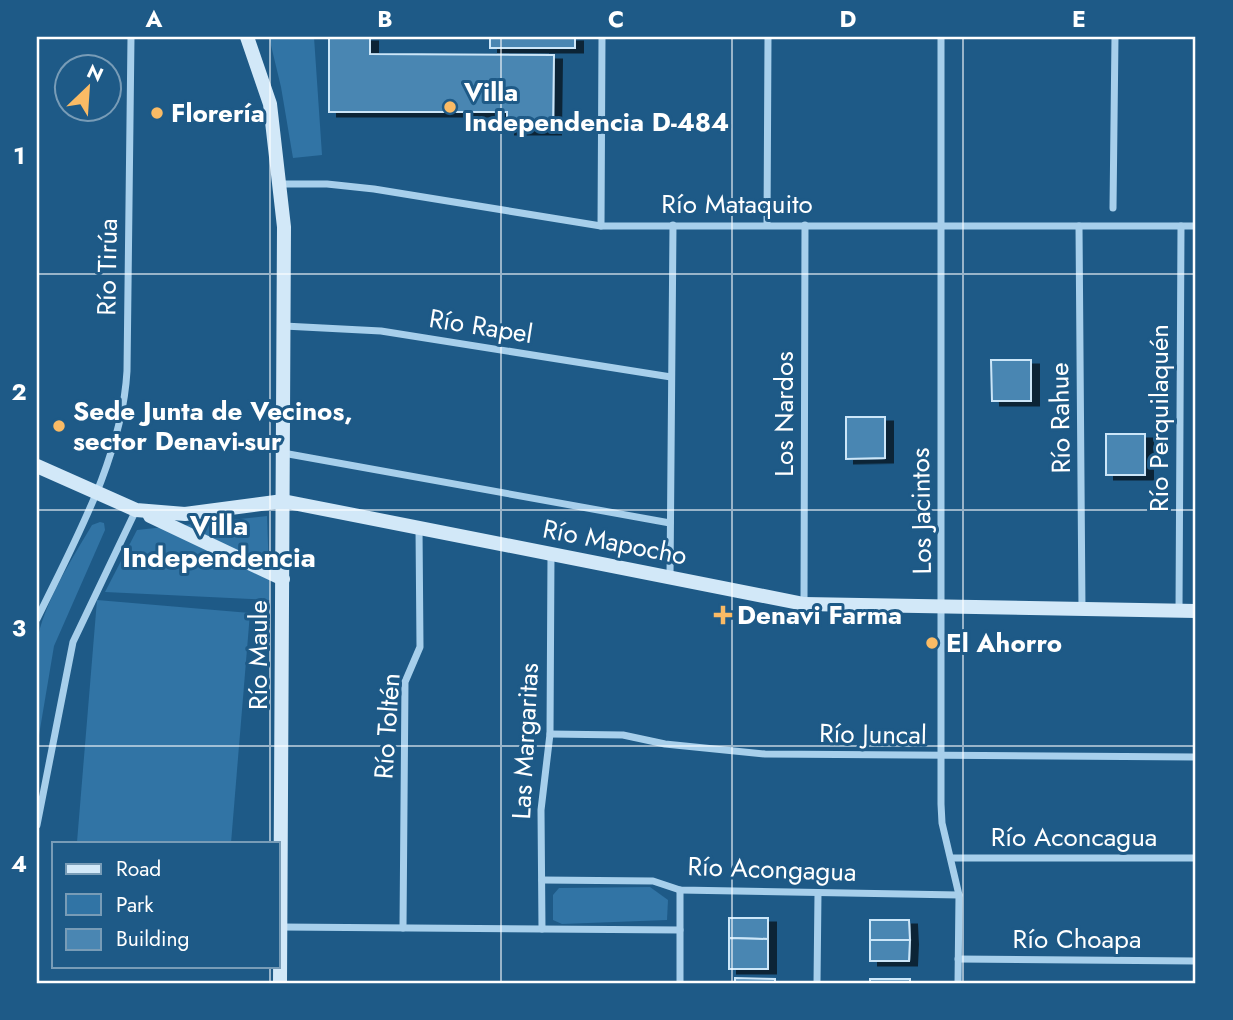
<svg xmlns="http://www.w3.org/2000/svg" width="1233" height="1020" font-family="Jost,sans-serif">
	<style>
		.green { fill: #3174a5 }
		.building { fill: #4a86b2; stroke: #cce6f8; stroke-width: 2; filter: url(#shadow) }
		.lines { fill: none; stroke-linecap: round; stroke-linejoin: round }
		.street { stroke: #a7cfeb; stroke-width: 7 }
		.secondary { stroke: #d2e8f8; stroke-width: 14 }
		.grid { fill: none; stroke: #fff; stroke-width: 2; stroke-opacity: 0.55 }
		.poi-dot { fill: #fabb65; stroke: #1e5a87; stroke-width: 2.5 }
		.labels { text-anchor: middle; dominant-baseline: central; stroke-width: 6; stroke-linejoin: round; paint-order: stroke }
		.poi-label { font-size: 26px; font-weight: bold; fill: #fff; stroke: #1e5a87; text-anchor: start }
		.street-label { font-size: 26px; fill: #fff; stroke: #1e5a87 }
		.neighbourhood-label { font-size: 28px; font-weight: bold; fill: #fff; stroke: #1e5a87 }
		.neatline { fill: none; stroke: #fff; stroke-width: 2.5 }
		.grid-label { font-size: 23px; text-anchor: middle; font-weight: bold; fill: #fff }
	</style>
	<defs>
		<filter id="shadow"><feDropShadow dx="8" dy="4.5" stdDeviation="0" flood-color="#0009"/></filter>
	</defs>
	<rect width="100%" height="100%" fill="#1e5a87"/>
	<!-- green -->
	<g class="green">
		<polygon points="269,37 314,37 322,155 293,158 281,87"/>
		<polygon points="267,516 270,600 105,592 137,530"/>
		<path d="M100 522 104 523 105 530 54 646 37 747C37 713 32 676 37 643 42 606 73 557 92 525Z"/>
		<polygon points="97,600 250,613 231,843 77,842"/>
		<polygon points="650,887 668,900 667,920 562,924 553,920 553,895 559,888"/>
	</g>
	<!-- building -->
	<g class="building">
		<polygon points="329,37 370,37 370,54 554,55 553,130 507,130 507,112 329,112"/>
		<rect x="490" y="37" width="85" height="11"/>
		<polygon points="991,360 1031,360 1031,401 992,401"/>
		<polygon points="846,417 885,417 885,458 846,459"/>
		<rect x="1106" y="434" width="39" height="41"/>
		<polygon points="729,918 768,918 768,939 729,938"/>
		<polygon points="870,920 909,920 910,940 870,940"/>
		<polygon points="729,938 768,939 768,969 729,969"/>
		<polygon points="870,940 910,940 909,961 870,961"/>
		<polygon points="735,978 775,979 775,983 735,983"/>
		<rect x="870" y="979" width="40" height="4"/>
	</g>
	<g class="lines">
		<!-- street -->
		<g class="street">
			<polyline points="941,37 941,804 942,823 959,895 958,983"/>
			<polyline points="281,184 327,184 374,189 601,226 1196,226"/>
			<polyline points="1113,208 1115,37"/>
			<polyline points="767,225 768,37"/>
			<polyline points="601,226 602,37"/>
			<polyline points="1079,226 1082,609"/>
			<polyline points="284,326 381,331 671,377"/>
			<polyline points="283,453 670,523"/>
			<polyline points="670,577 673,225"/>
			<polyline points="804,603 805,225"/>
			<polyline points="1179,611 1181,226"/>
			<path d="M37 619C74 542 122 458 127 371L131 37"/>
			<polyline points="550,734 623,735 665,744 765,754 1196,757"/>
			<polyline points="37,825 73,642 136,510"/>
			<polyline points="951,858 1196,858"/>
			<polyline points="542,880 653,881 680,890 959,895"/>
			<polyline points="680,890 680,983"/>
			<polyline points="281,927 680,930"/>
			<polyline points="403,928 405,682 420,647 419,528"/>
			<polyline points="542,929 541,810 550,734 551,554"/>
			<polyline points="958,959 1196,961"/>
			<polyline points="817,983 818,893"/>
		</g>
		<!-- secondary -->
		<g class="secondary">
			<polyline points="247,37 270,104 284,227 280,983"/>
			<polyline points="37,466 136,510 185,514 283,501 804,604 1196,611"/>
			<polyline points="150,516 283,579"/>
		</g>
	</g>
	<!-- grid -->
	<path class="grid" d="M270 37V843M501 37V983M732 37V983M963 37V983M37 274H1196M37 510H1196M37 746H1196M270 966V983"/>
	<!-- markers -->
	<g class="poi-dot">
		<circle cx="450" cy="107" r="7"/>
		<circle cx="157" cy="113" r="7"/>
		<circle cx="59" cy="426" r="7"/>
		<path d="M719.5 604.5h7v7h7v7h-7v7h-7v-7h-7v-7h7z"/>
		<circle cx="932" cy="643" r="7"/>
	</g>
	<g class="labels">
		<!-- poi labels -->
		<g class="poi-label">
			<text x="464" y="92">Villa<tspan x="464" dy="30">Independencia D-484</tspan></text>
			<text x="171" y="113">Florería</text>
			<text x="73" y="411">Sede Junta de Vecinos,<tspan x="73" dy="30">sector Denavi-sur</tspan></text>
			<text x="737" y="615">Denavi Farma</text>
			<text x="946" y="643">El Ahorro</text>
		</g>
		<!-- street labels -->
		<g class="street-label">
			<text x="737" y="204">Río Mataquito</text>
			<text transform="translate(107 267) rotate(-89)">Río Tirúa</text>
			<text transform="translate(481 326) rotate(9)">Río Rapel</text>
			<text transform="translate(784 414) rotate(-90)">Los Nardos</text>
			<text transform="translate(1060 418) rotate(-91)">Río Rahue</text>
			<text transform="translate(1159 418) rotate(-90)">Río Perquilaquén</text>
			<text transform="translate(921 511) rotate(-91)">Los Jacintos</text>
			<text transform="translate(615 542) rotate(11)">Río Mapocho</text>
			<text transform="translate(258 655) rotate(-90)">Río Maule</text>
			<text transform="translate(387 726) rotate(-86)">Río Toltén</text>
			<text transform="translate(873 734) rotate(1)">Río Juncal</text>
			<text transform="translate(525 741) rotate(-87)">Las Margaritas</text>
			<text x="1074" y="837">Río Aconcagua</text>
			<text transform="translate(772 869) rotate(2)">Río Acongagua</text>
			<text x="1077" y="939">Río Choapa</text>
		</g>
		<!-- neighbourhood labels -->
		<g class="neighbourhood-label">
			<text x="219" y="525">Villa<tspan x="219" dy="32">Independencia</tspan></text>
		</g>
	</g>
	<!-- border -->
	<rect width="1233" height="1020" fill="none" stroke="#1e5a87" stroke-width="77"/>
	<!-- legend -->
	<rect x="52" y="842" width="228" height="126" fill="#1e5a87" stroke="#789cb7" stroke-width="2"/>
	<rect x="66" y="864" width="35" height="10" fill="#d2e8f8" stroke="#789cb7" stroke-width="2"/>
	<text x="116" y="876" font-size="21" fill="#ffffff">Road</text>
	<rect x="66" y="894" width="35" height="21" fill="#3174a5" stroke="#789cb7" stroke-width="2"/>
	<text x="116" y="912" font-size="21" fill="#ffffff">Park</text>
	<rect x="66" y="929" width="35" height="21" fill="#4a86b2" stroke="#789cb7" stroke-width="2"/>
	<text x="116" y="946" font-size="21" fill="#ffffff">Building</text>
	<!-- north arrow -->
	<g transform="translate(88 88) rotate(25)"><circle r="33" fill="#1e5a87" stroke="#789cb7" stroke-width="2"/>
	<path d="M0-5L12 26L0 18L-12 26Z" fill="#fabb65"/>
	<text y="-10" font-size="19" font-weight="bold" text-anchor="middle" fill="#ffffff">N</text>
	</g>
	<rect x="38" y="38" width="1156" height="944" class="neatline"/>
	<g class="grid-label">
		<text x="154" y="27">A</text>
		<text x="385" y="27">B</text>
		<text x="616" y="27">C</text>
		<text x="848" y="27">D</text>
		<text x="1079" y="27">E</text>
		<text x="19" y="164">1</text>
		<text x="19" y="400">2</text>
		<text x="19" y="636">3</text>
		<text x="19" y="872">4</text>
	</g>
</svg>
